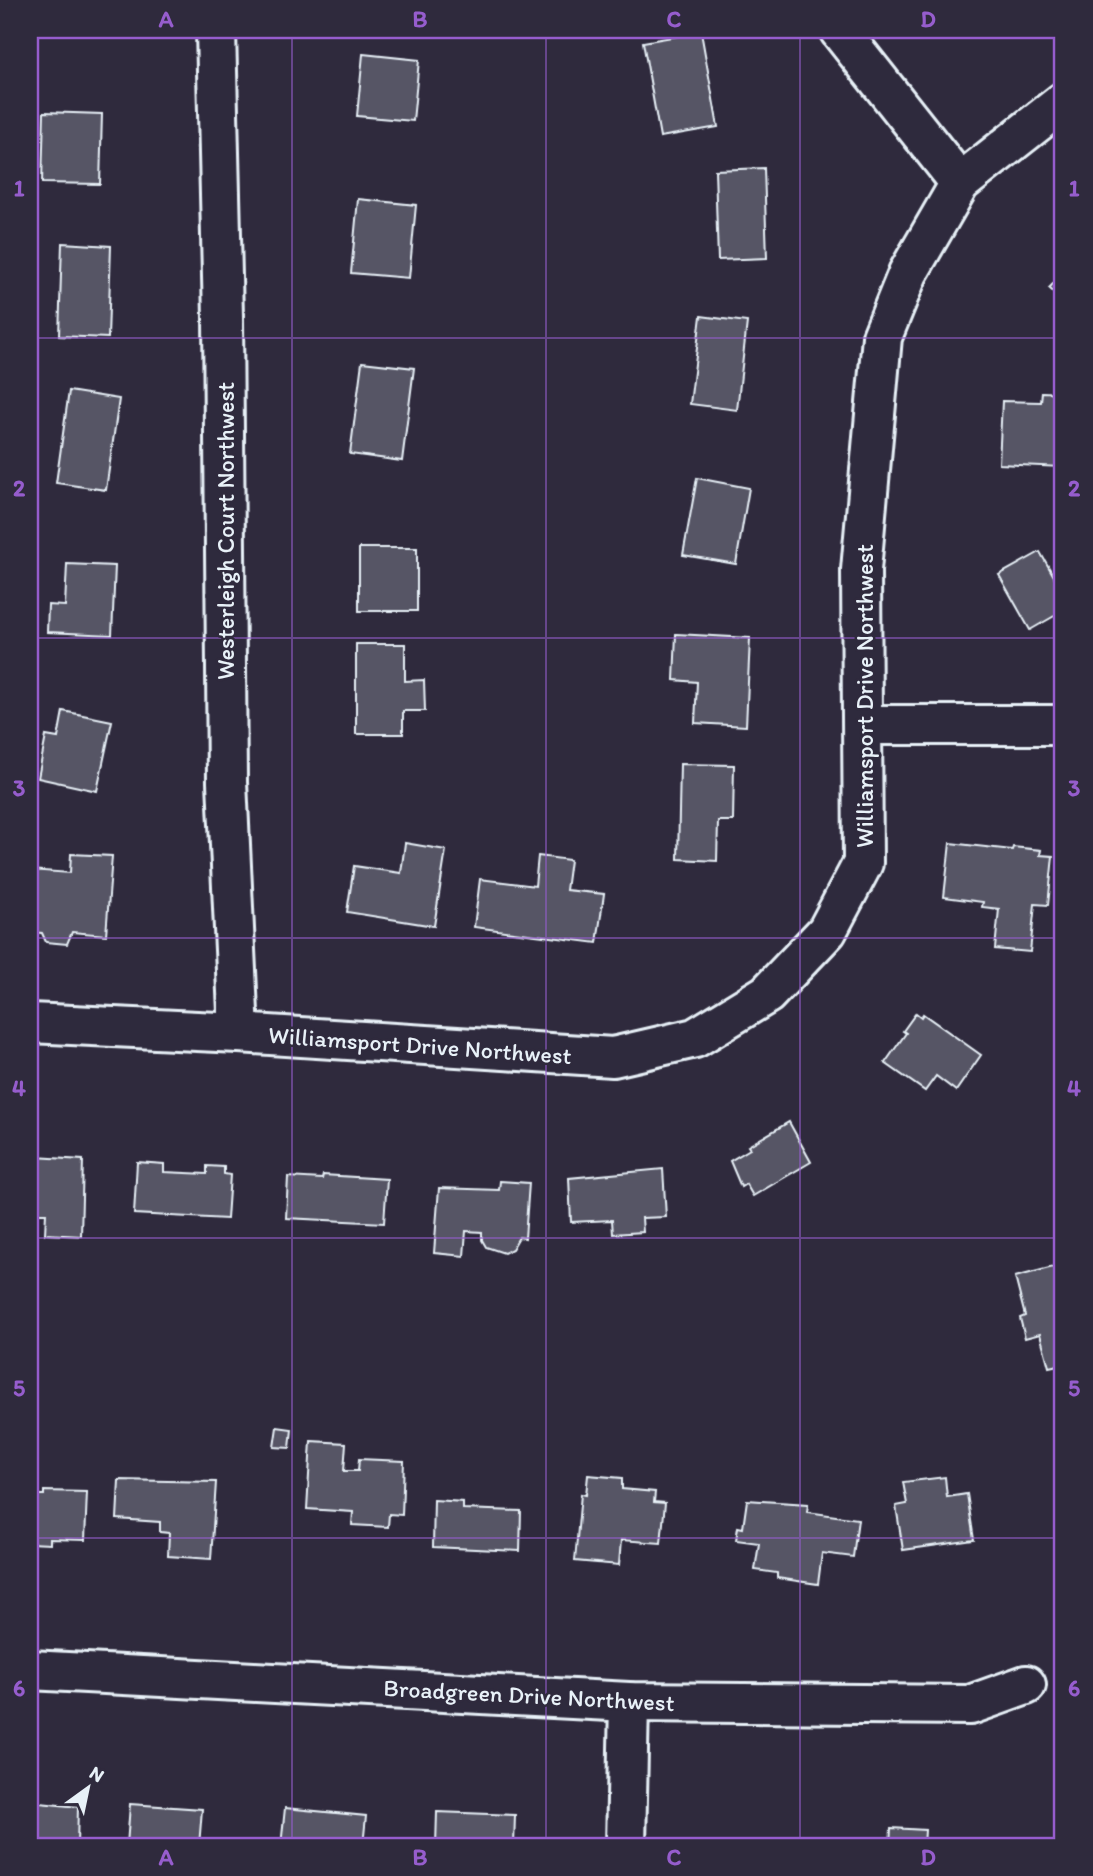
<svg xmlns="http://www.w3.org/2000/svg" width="1093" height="1876" font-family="Itim,sans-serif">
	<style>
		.building { fill: #575565; stroke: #e8f1f8; stroke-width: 2 }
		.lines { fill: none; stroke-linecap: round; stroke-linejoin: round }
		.minor-casing { stroke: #e8f1f8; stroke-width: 44 }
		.minor { stroke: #2f2a3d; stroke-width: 38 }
		.grid { fill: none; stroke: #965dcd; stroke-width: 2; stroke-opacity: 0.55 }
		.labels { text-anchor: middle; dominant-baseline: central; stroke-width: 5; stroke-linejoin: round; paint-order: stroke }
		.street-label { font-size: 24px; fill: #e8f1f8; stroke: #2f2a3d }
		.neatline { fill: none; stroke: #965dcd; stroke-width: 2.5 }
		.grid-label { font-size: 23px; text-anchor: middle; font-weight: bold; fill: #965dcd }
	</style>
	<rect width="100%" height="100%" fill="#2f2a3d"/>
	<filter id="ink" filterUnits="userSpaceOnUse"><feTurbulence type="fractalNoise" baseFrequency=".0143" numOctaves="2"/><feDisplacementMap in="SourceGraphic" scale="14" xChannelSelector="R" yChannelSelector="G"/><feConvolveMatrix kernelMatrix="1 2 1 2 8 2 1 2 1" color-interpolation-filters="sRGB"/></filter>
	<g filter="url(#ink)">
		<!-- building -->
		<g class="building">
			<polygon points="701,32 718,127 660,137 643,42"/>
			<polygon points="363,54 419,60 413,121 357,116"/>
			<polygon points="44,112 102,114 100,184 42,183"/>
			<polygon points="764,168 767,258 718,260 715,170"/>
			<polygon points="358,199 416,205 409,278 351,273"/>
			<polygon points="62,243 111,246 108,338 59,336"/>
			<polygon points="1063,274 1063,301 1049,288"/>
			<polygon points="701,316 747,322 737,410 690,404"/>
			<polygon points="362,362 414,368 402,461 350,454"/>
			<polygon points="69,391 119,399 106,490 56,483"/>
			<polygon points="1042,392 1063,393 1062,467 999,464 1002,401 1041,402"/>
			<polygon points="697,478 749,488 736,564 683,555"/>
			<rect x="359" y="548" width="58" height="63"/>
			<polygon points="1040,552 1063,592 1063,611 1030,630 999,575"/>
			<polygon points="67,564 115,566 112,635 47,632 48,605 65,606"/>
			<polygon points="676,634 750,638 746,726 695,723 697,682 674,680"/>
			<polygon points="356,644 405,644 405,681 424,680 425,711 403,711 403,734 356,734"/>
			<polygon points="63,711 112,721 97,791 38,778 46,736 58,738"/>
			<polygon points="680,764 734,765 733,821 718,821 717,861 678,859"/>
			<polygon points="405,843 446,850 434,926 347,912 354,866 401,873"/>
			<polygon points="950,843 1012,850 1013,847 1041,850 1040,855 1053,856 1048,905 1035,904 1030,952 995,949 999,909 982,907 983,902 944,897"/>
			<polygon points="71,854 112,856 106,935 72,932 67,944 46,942 42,933 30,932 30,870 70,873"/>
			<polygon points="538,856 570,860 566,890 604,894 597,943 474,927 480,879 535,886"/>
			<polygon points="916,1013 921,1017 923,1014 981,1055 956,1091 936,1076 925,1091 885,1063 906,1033 903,1031"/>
			<polygon points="789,1122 811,1162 753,1196 746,1184 741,1187 730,1161 750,1149 748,1146"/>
			<polygon points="35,1157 83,1160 81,1236 45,1234 46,1213 31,1213 30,1164 35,1164"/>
			<polygon points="137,1162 164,1164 164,1172 207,1174 207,1166 224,1167 224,1174 230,1175 227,1219 134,1214"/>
			<polygon points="663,1169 666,1217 642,1218 643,1232 613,1234 612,1220 571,1222 569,1178"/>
			<polygon points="323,1175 387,1179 384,1223 286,1218 288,1177 322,1179"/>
			<polygon points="500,1181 529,1183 525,1238 519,1237 512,1249 504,1253 486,1247 482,1240 482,1232 466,1231 464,1256 434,1253 439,1188 499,1190"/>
			<polygon points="1057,1266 1060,1278 1063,1277 1063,1364 1049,1367 1040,1334 1025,1338 1020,1318 1025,1316 1015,1277"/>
			<polygon points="277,1427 292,1429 290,1448 274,1447"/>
			<polygon points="311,1441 346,1443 344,1471 358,1471 359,1459 404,1461 402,1515 389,1514 388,1527 352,1525 353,1512 307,1509"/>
			<polygon points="588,1475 622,1478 622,1489 655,1492 654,1502 665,1503 661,1543 621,1540 619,1565 575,1561 581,1494 586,1495"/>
			<polygon points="945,1477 947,1497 967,1494 974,1540 903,1550 896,1506 907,1504 903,1482"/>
			<polygon points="119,1480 216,1482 211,1559 168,1556 169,1533 160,1532 160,1522 117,1519"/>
			<polygon points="44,1491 87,1492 85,1540 50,1539 50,1544 30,1543 30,1495 44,1495"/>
			<polygon points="434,1500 463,1502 463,1509 521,1511 520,1551 433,1547"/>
			<polygon points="747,1500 808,1504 807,1512 858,1519 853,1557 822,1553 818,1584 777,1578 777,1573 755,1570 759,1543 736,1540 738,1527 743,1528"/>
			<polygon points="30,1802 78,1807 77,1846 30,1846"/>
			<polygon points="130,1804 202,1809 199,1846 127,1846"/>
			<polygon points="285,1808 366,1816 363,1846 281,1846"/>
			<polygon points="437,1812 515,1815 514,1846 436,1846"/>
			<polygon points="891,1828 925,1830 924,1846 890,1846"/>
		</g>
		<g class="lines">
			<defs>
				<g id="minor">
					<polyline points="216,30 223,317 227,782 239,1033"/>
					<polyline points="839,30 960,183"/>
					<polyline points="863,725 1063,725"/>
					<polyline points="30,1023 239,1033 613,1057 695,1038 767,994 827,931 863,863 861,570 882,337 908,273 960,183 1063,102"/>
					<polyline points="30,1670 629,1702 970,1705 1026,1685"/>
					<polyline points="626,1846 629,1702"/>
				</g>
			</defs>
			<!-- minor casing -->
			<use href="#minor" class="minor-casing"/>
			<!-- minor -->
			<use href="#minor" class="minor"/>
		</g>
	</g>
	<!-- grid -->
	<path class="grid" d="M292 30V1846M546 30V1846M800 30V1846M30 338H1063M30 638H1063M30 938H1063M30 1238H1063M30 1538H1063"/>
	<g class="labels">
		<!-- street labels -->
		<g class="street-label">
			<text transform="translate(225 531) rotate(-90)">Westerleigh Court Northwest</text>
			<text transform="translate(864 696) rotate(-90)">Williamsport Drive Northwest</text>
			<text transform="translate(420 1045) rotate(4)">Williamsport Drive Northwest</text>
			<text transform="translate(529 1695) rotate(3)">Broadgreen Drive Northwest</text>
		</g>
	</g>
	<!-- margin -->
	<rect width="1093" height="1876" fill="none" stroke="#2f2a3d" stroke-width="77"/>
	<!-- north arrow -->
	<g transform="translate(88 1788) rotate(33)" stroke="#2f2a3d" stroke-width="5" paint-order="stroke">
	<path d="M0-5L12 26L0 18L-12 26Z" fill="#e8f1f8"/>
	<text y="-10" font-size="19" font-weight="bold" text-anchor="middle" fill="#e8f1f8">N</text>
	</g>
	<rect x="38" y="38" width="1016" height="1800" class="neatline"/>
	<g class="grid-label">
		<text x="166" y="27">A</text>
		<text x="420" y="27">B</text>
		<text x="674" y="27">C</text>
		<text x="928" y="27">D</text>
		<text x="19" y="196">1</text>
		<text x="1074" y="196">1</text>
		<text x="19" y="496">2</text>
		<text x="1074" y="496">2</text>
		<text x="19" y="796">3</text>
		<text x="1074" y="796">3</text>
		<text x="19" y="1096">4</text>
		<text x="1074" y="1096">4</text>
		<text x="19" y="1396">5</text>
		<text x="1074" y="1396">5</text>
		<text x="19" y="1696">6</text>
		<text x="1074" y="1696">6</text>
		<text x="166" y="1865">A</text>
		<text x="420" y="1865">B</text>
		<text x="674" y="1865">C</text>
		<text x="928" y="1865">D</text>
	</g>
</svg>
